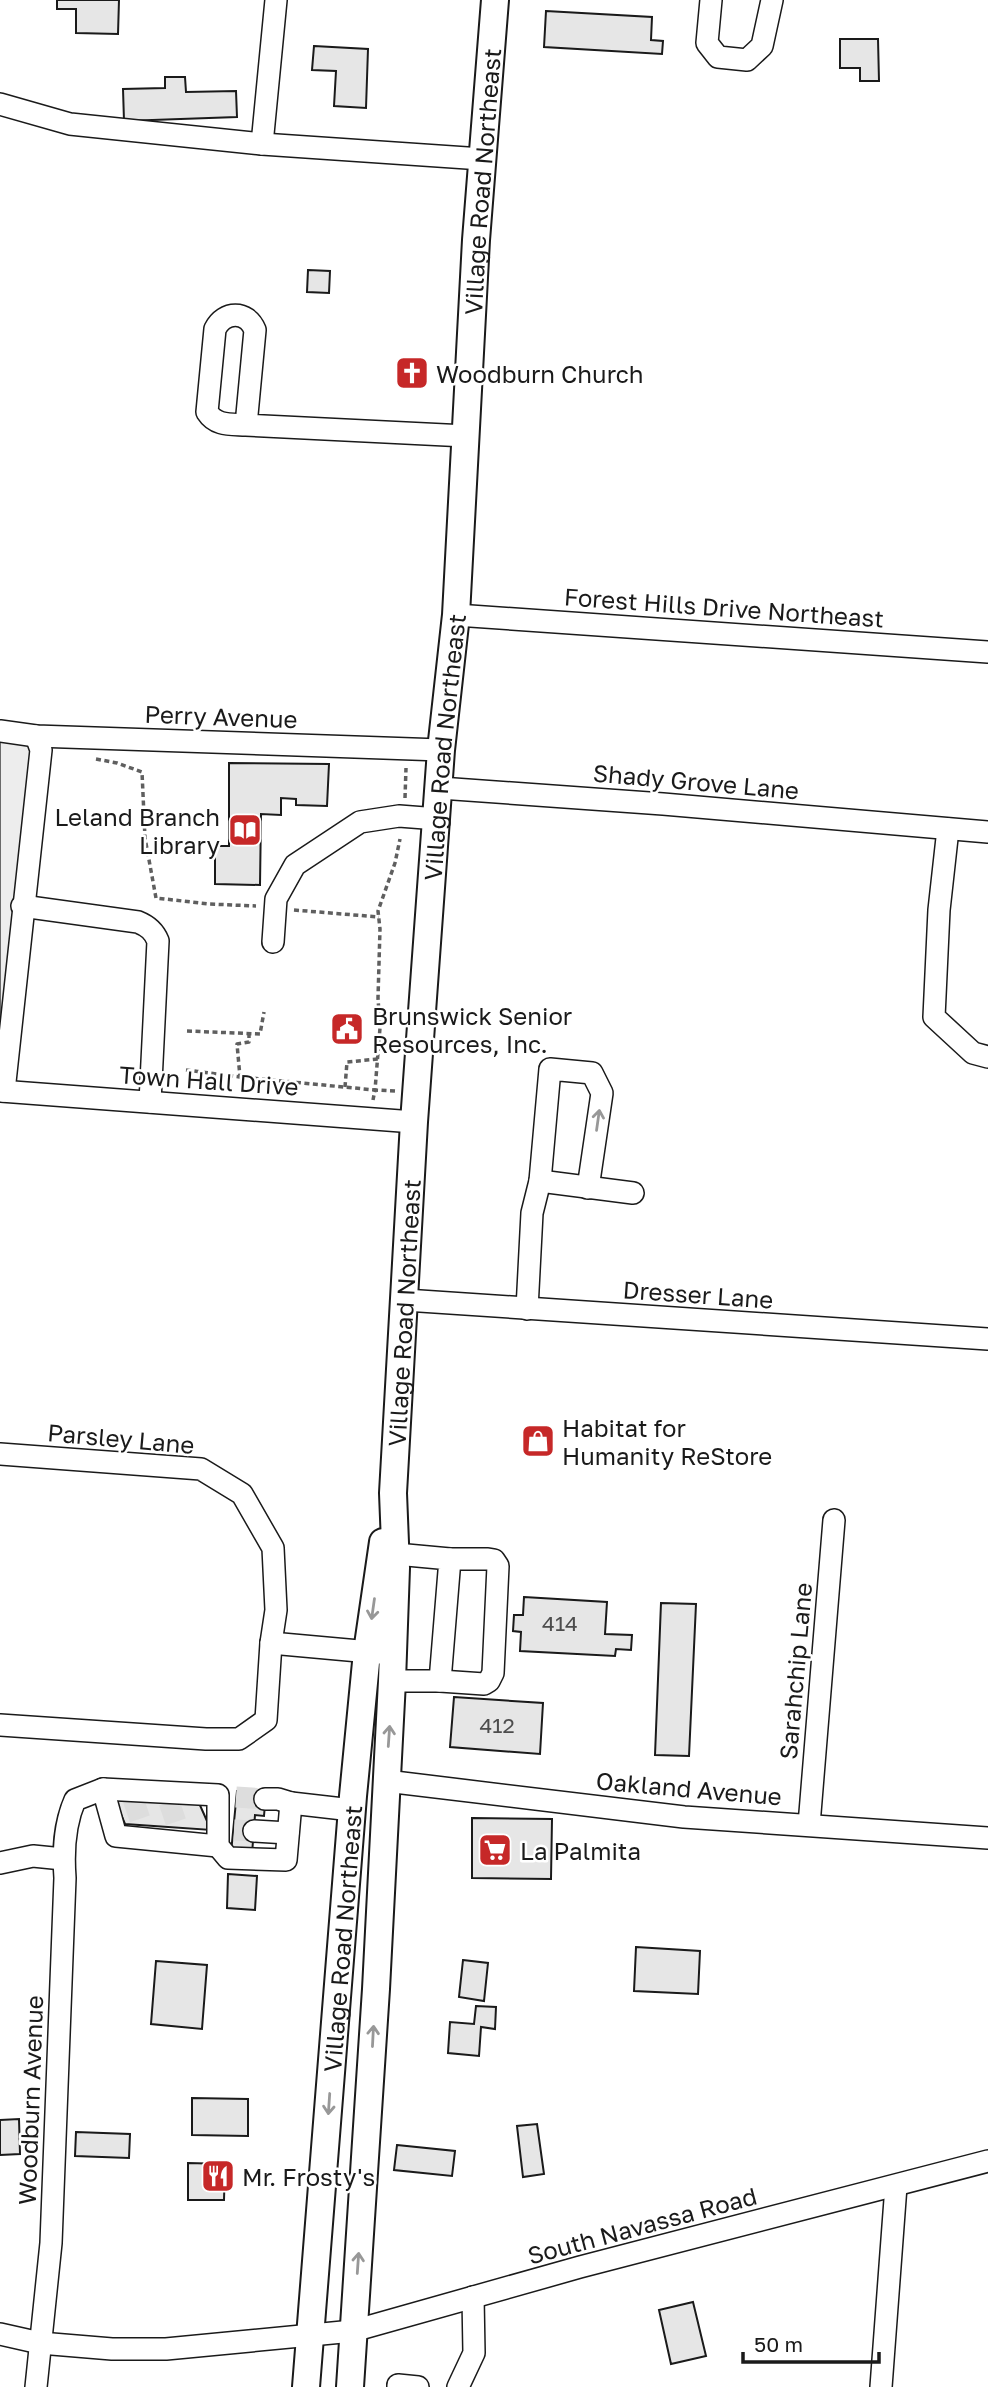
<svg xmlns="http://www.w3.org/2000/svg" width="988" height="2387" font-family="'Golos Text',sans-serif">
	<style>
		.built { fill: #ededed; stroke: #6a6a6a; stroke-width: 2 }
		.building { fill: #e6e6e6; stroke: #1a1a1a; stroke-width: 2 }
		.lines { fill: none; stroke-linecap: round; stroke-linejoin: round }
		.minor-tunnel { stroke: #ddd; stroke-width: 21; stroke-dasharray: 21 10; stroke-linecap: butt }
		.minor-casing { stroke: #1a1a1a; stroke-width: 24 }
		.major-casing { stroke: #1a1a1a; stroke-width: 30 }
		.path { stroke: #5f5f5f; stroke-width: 3.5; stroke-dasharray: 5 3.5; stroke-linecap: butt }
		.minor { stroke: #fff; stroke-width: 21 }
		.major { stroke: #fff; stroke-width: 26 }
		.oneway { stroke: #989898 }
		.labels { text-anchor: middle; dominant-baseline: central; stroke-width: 5; stroke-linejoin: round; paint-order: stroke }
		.number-label { font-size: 21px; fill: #4d4d4d }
		.street-label { font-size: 24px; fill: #1a1a1a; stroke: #fff }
		.poi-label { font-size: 24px; fill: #1a1a1a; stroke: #fff; text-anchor: start }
	</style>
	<rect width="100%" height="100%" fill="#fff"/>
	<!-- built -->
	<polygon class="built" points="0,735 36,736 0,1090"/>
	<!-- building -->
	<g class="building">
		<polygon points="57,0 119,0 118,34 76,33 76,9 57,9"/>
		<polygon points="546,11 652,17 651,40 663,41 662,54 544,47"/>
		<polygon points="840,39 878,39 879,81 860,81 860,68 840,68"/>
		<polygon points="314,46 368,49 366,108 334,106 336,71 312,70"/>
		<polygon points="165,77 185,77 186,92 236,91 237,117 124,121 123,89 165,88"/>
		<polygon points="308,270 330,271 329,293 307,292"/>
		<polygon points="229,763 329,764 327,806 296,805 296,799 281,798 281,815 261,814 260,885 215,884 215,846 229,846"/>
		<polygon points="524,1597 607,1602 605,1634 632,1635 631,1650 616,1649 615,1656 520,1651 521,1632 513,1631 514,1615 523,1615"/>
		<polygon points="661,1603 696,1604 689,1756 655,1755"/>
		<polygon points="454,1697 543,1703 540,1754 450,1747"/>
		<polygon points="237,1791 266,1793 264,1816 255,1815 252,1854 231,1853"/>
		<polygon points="114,1798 199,1803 211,1830 125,1824"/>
		<polygon points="472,1818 552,1819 551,1879 472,1878"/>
		<polygon points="228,1874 257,1876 255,1910 227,1908"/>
		<polygon points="636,1947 700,1951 698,1994 634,1991"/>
		<polygon points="463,1960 488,1963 484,2001 459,1997"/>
		<polygon points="156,1961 207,1965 202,2029 151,2024"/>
		<polygon points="476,2006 496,2007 495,2029 481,2027 479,2056 448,2053 450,2022 474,2024"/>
		<polygon points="192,2098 248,2099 248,2136 192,2135"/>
		<polygon points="19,2119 20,2154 0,2155 0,2120"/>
		<polygon points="537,2124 544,2174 523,2177 517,2126"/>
		<polygon points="76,2132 130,2134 129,2158 75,2156"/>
		<polygon points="397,2145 455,2151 452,2176 394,2170"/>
		<polygon points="188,2163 225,2164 224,2200 188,2200"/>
		<polygon points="693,2302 706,2356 671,2364 659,2310"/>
	</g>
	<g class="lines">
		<!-- minor-tunnel -->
		<g class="minor-tunnel">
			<polyline points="236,1797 265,1799"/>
			<polyline points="133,1799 142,1825"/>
			<polyline points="169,1802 178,1828"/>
			<polyline points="234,1830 254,1831"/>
		</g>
		<defs>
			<g id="minor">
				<polyline points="711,0 707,43 718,57 747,60 762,46 772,0"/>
				<polyline points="0,104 70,124 262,144 482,159"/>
				<polyline points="262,144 276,0"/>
				<path d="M246 425 255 330C247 310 224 311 215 329L207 412C216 426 230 424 246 425L466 436"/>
				<polyline points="456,615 988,652"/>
				<polyline points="0,731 36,736 441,750"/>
				<polyline points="440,788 663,804 988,832"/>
				<polyline points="948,829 939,910 934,1017 973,1053 988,1057"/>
				<path d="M22 906 138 922C148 926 154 931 158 941L150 1102"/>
				<polyline points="273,942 276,899 295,865 360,822 399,816 438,819"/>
				<polyline points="0,1091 414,1122"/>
				<polyline points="4,1091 41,750 36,736"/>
				<polyline points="540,1181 550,1069 592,1073 602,1093 588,1188"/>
				<polyline points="405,1300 988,1339"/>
				<polyline points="527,1309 532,1213 540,1181 633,1193"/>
				<polyline points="0,1454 201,1469 242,1494 273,1548 276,1610 271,1643 266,1720 239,1739 206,1739 0,1725"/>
				<polyline points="271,1643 381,1653"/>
				<polyline points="392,1681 440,1681 450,1559 396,1554"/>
				<polyline points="440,1681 484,1684 489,1681 493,1673 498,1566 494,1560 488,1559 450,1559"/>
				<polyline points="386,1781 684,1817 988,1838"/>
				<polyline points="103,1789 116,1836 218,1846"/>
				<polyline points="265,1799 278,1799 291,1803"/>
				<polyline points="809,1825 834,1520"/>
				<polyline points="254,1831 288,1833"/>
				<polyline points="0,1863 33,1856 63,1859"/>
				<polyline points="0,2334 40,2343 112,2349 166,2349 353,2331 580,2267 988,2161"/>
				<path d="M36 2387 51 2243 65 1878C63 1851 64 1825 75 1800L103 1789 218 1795V1846L228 1858 286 1860 291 1803 352 1810"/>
				<polyline points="398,2387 398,2385 418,2387"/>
				<polyline points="458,2387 474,2353 473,2297"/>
				<polyline points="881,2387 896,2186"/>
			</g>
			<g id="major">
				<path id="s1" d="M306 2387 353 1796 367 1652 383 1542"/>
				<path id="s2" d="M350 2387 376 1989 392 1681 396 1568 393 1493 414 1122 441 750 456 615 476 240 495 0"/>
			</g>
		</defs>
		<!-- minor casing -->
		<use href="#minor" class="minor-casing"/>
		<!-- major casing -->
		<use href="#major" class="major-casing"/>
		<!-- path -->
		<g class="path">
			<polyline points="96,759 117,763 142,772 145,838 156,898 209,904 256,906"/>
			<polyline points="405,798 406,768"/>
			<polyline points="294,910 379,917"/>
			<polyline points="187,1031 260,1034 264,1012"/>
			<polyline points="249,1033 249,1042 237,1044 240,1077 375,1090 373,1100"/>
			<polyline points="186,1070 240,1077"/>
			<polyline points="345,1087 347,1062 378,1059"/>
			<polyline points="395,1091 375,1090 380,1028 378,998 380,929 378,911 395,863 400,839"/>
		</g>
		<!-- minor -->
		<use href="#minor" class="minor"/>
		<!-- major -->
		<use href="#major" class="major"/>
	</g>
	<!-- one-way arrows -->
	<defs><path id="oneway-shaft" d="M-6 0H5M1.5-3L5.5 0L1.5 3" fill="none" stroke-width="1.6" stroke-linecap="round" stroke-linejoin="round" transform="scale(1.75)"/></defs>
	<g class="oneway">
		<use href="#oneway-shaft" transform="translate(598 1120) rotate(-82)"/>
		<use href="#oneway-shaft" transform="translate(373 1609) rotate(98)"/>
		<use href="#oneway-shaft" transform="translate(389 1736) rotate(-86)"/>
		<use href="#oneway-shaft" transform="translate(373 2036) rotate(-87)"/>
		<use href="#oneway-shaft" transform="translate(329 2104) rotate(94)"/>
		<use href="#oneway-shaft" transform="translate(358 2263) rotate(-86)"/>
	</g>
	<!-- icons -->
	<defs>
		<symbol id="church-square" viewBox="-11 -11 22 22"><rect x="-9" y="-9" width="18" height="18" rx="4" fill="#c62828" stroke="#fff"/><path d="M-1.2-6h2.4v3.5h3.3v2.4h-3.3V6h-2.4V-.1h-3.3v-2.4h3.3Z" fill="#fff"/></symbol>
		<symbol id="library-square" viewBox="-11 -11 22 22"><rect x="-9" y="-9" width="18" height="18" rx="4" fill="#c62828" stroke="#fff"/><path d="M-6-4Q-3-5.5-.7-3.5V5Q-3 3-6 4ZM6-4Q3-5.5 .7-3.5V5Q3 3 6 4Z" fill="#fff"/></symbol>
		<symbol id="civic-square" viewBox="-11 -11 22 22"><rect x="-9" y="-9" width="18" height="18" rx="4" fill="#c62828" stroke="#fff"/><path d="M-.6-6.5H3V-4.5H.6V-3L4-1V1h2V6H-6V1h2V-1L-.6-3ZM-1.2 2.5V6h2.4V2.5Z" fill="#fff"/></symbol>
		<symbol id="shop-square" viewBox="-11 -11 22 22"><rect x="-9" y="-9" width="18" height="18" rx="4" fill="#c62828" stroke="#fff"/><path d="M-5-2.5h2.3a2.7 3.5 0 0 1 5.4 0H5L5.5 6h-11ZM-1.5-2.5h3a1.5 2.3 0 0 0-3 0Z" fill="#fff"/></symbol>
		<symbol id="supermarket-square" viewBox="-11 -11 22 22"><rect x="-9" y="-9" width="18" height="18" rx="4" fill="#c62828" stroke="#fff"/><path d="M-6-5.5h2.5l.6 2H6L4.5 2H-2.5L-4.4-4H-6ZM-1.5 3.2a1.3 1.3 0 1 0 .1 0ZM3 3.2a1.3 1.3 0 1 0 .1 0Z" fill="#fff"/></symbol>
		<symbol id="restaurant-square" viewBox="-11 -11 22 22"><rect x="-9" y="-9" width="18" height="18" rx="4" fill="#c62828" stroke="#fff"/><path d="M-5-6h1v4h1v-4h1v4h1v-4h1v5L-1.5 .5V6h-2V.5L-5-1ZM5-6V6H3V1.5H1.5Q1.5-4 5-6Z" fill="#fff"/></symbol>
	</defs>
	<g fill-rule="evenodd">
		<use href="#church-square" x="393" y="354" width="38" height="38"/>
		<use href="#library-square" x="226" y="811" width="38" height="38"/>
		<use href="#civic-square" x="328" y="1010" width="38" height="38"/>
		<use href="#shop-square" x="519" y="1422" width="38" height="38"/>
		<use href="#supermarket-square" x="476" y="1831" width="38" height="38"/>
		<use href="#restaurant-square" x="199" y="2157" width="38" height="38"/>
	</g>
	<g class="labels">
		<!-- number labels -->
		<g class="number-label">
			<text x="560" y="1623">414</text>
			<text x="497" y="1725">412</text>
		</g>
		<!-- street labels -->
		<g class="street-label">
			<text stroke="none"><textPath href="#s2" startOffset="2210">Village Road Northeast</textPath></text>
			<text transform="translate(724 607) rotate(4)">Forest Hills Drive Northeast</text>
			<text transform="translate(221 716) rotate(2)">Perry Avenue</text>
			<text stroke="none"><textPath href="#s2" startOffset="1643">Village Road Northeast</textPath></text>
			<text transform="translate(696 781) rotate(5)">Shady Grove Lane</text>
			<text transform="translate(209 1080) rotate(4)">Town Hall Drive</text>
			<text transform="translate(698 1294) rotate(4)">Dresser Lane</text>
			<text stroke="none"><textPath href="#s2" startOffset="1076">Village Road Northeast</textPath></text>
			<text transform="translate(121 1438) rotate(5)">Parsley Lane</text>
			<text transform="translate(795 1671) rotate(-85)">Sarahchip Lane</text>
			<text transform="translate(689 1788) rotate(5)">Oakland Avenue</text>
			<text stroke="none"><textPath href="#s1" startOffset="450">Village Road Northeast</textPath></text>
			<text transform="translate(30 2100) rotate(-88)">Woodburn Avenue</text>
			<text transform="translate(642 2225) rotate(-15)">South Navassa Road</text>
		</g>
		<!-- poi labels -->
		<g class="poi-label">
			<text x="436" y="373">Woodburn Church</text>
			<text x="220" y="816" text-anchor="end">Leland Branch<tspan x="220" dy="28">Library</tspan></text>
			<text x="372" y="1015">Brunswick Senior<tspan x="372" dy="28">Resources, Inc.</tspan></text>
			<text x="562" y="1427">Habitat for<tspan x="562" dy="28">Humanity ReStore</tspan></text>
			<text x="520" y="1850">La Palmita</text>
			<text x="242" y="2176">Mr. Frosty's</text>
		</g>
	</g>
	<!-- scale -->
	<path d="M743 2352v10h136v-10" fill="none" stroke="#1a1a1a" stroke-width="3.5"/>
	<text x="754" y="2352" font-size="21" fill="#1a1a1a" stroke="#ffffff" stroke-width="5" paint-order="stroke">50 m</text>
</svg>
